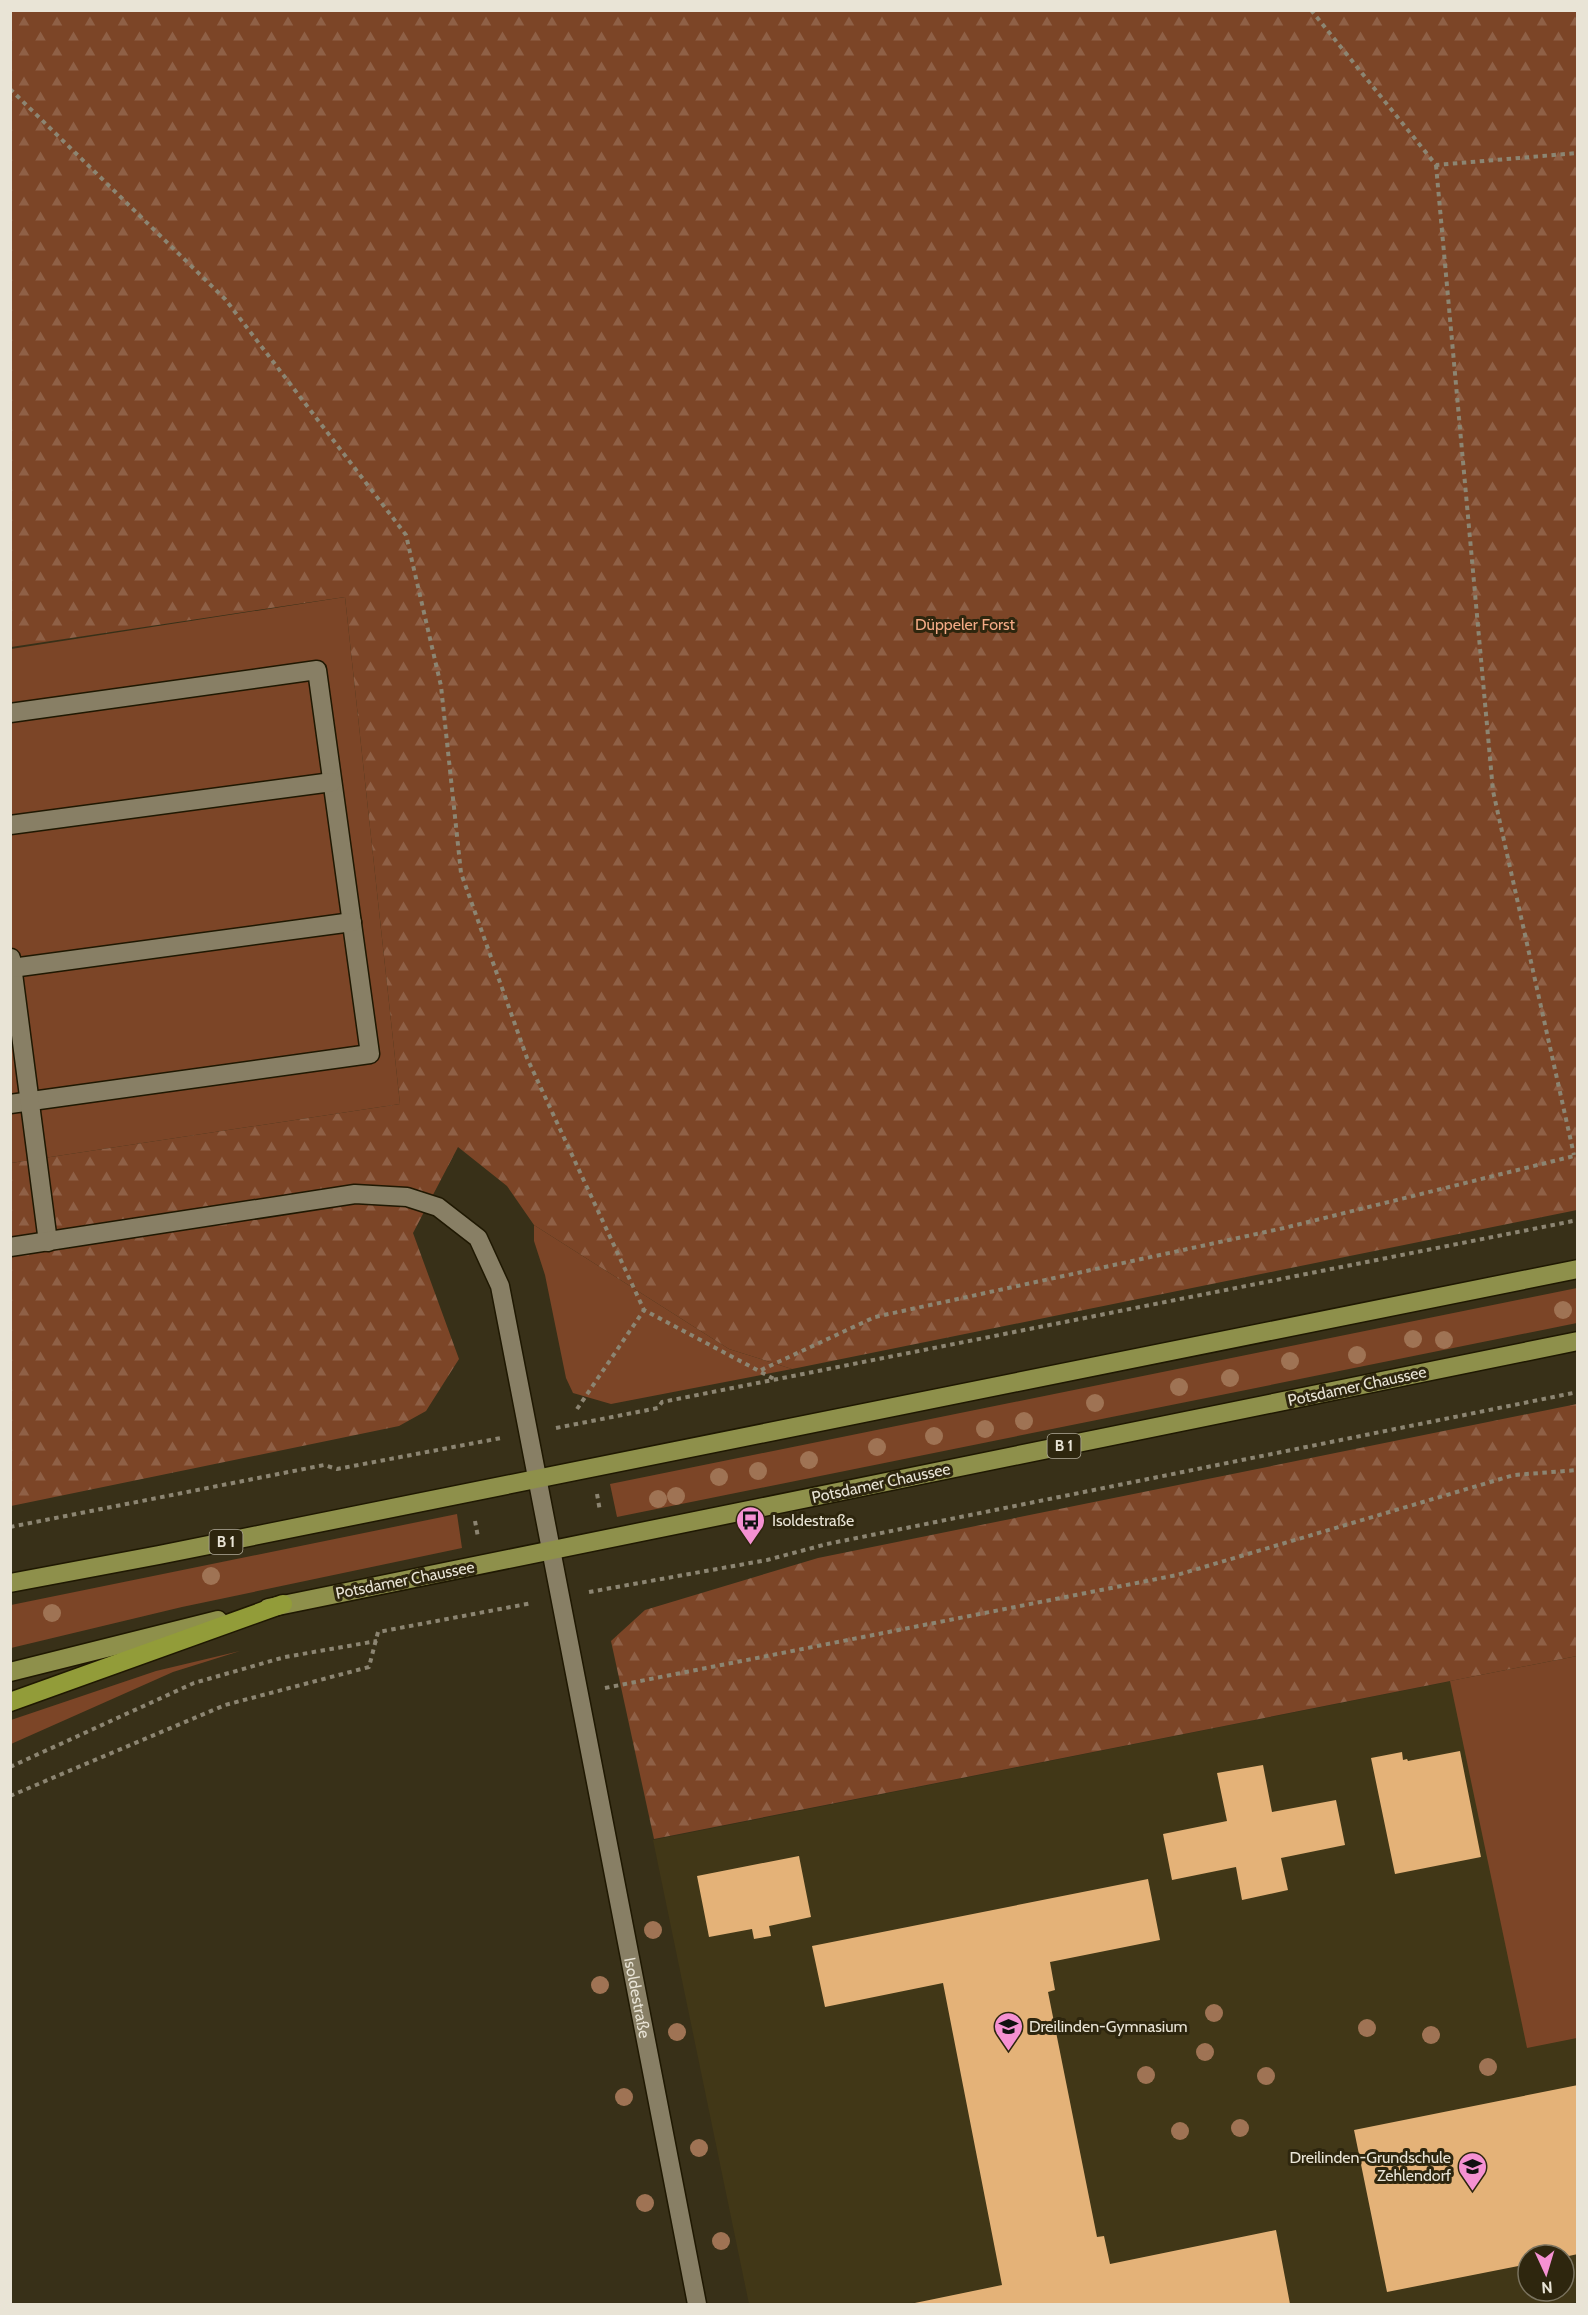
<svg xmlns="http://www.w3.org/2000/svg" width="1588" height="2315" font-family="Cabin,sans-serif">
	<style>
		.built { fill: #413717; fill-rule: evenodd }
		.green { fill: #7c4527 }
		.forest { fill: url(#forest-firs) }
		.building { fill: #e4b278 }
		.lines { fill: none; stroke-linecap: round; stroke-linejoin: round }
		.minor-casing { stroke: #1f1802; stroke-width: 21 }
		.major-casing { stroke: #1f1802; stroke-width: 21 }
		.highway-casing { stroke: #1f1802; stroke-width: 21 }
		.path { stroke: #8c8572; stroke-width: 4; stroke-dasharray: 4.5 4.5; stroke-linecap: butt }
		.minor { stroke: #887f65; stroke-width: 18 }
		.major { stroke: #8e904b; stroke-width: 18 }
		.highway { stroke: #929c39; stroke-width: 18 }
		.tree { fill: #9f7354 }
		.labels { text-anchor: middle; dominant-baseline: central; stroke-width: 6; stroke-linejoin: round; paint-order: stroke }
		.shield { fill: #2e260e; stroke: #b1ab9a; stroke-width: 1.5 }
		.shield-label { font-size: 15px; font-weight: bold; fill: #e9e4d6 }
		.park-label { font-size: 16px; fill: #f3aa85; stroke: #2e260e }
		.street-label { font-size: 16px; fill: #e9e4d6; stroke: #2e260e }
		.poi-label { font-size: 16px; fill: #e9e4d6; stroke: #2e260e; text-anchor: start }
	</style>
	<defs>
		<pattern id="forest-firs" width="22" height="20" patternUnits="userSpaceOnUse" patternTransform="scale(1.5)"><rect width="22" height="20" fill="#7c4527"/><path d="M5 1l3.5 6h-7zM16 11l3.5 6h-7z" fill="#8f6046"/></pattern>
	</defs>
	<rect width="100%" height="100%" fill="#383018"/>
	<!-- built -->
	<path class="built" d="M1577 1656V2302L1566 2304H749L653 1840ZM1528 2255H1564V2291H1528Z"/>
	<!-- green -->
	<g class="green">
		<polygon points="345,597 400,1104 11,1163 11,649"/>
		<polygon points="534,1225 729,1349 792,1369 611,1404 573,1393 566,1378 545,1275 534,1241"/>
		<polygon points="1577,1288 1577,1323 617,1517 610,1484"/>
		<polygon points="457,1514 462,1548 182,1607 11,1648 11,1605"/>
		<polygon points="240,1651 173,1672 11,1744 11,1720 156,1671"/>
		<polygon points="1577,1656 1577,2038 1527,2048 1450,1681"/>
	</g>
	<!-- forest -->
	<g class="forest">
		<polygon points="11,11 1577,11 1577,1210 792,1369 729,1349 534,1225 507,1186 458,1147 413,1233 459,1359 426,1411 399,1426 11,1506 11,1163 400,1104 345,597 11,647"/>
		<polygon points="1577,1404 1577,1656 654,1839 611,1641 645,1610 818,1558"/>
	</g>
	<!-- building -->
	<g class="building">
		<polygon points="1460,1751 1481,1857 1395,1874 1371,1758 1402,1752 1403,1760 1407,1759 1408,1761"/>
		<polygon points="1263,1765 1272,1812 1336,1800 1345,1845 1281,1858 1288,1890 1242,1900 1236,1867 1172,1880 1163,1834 1227,1821 1217,1773"/>
		<polygon points="799,1856 811,1917 769,1926 771,1936 754,1939 752,1929 709,1937 697,1876"/>
		<polygon points="1148,1879 1160,1940 1050,1962 1055,1990 1048,1992 1097,2237 1104,2236 1110,2264 1276,2230 1290,2304 910,2304 1002,2285 943,1983 825,2007 812,1946"/>
		<polygon points="1578,2085 1578,2254 1564,2257 1528,2255 1528,2264 1387,2292 1354,2130"/>
	</g>
	<g class="lines">
		<defs>
			<g id="minor">
				<polyline points="10,713 317,670 370,1054 10,1104"/>
				<polyline points="10,825 332,782"/>
				<polyline points="11,958 48,1242"/>
				<polyline points="12,968 352,922"/>
				<path id="s1" d="M10 1247 355 1194 407 1197 438 1207 478 1238 500 1286 697 2304"/>
			</g>
			<g id="major">
				<polyline points="10,1583 159,1555 1578,1269"/>
				<polyline points="268,1608 1578,1341"/>
				<polyline points="10,1672 218,1620"/>
			</g>
			<polyline id="highway" points="10,1702 283,1604"/>
		</defs>
		<!-- minor casing -->
		<use href="#minor" class="minor-casing"/>
		<!-- major casing -->
		<use href="#major" class="major-casing"/>
		<!-- highway casing -->
		<use href="#highway" class="highway-casing"/>
		<!-- path -->
		<g class="path">
			<polyline points="1311,10 1436,165 1578,153"/>
			<polyline points="10,89 225,299 406,535 441,686 461,873 527,1058 644,1310 776,1380"/>
			<polyline points="1436,165 1493,791 1574,1155"/>
			<polyline points="761,1370 875,1317 1284,1228 1578,1155"/>
			<polyline points="577,1409 644,1310"/>
			<polyline points="556,1428 658,1408 662,1402 1578,1220"/>
			<polyline points="597,1494 600,1511"/>
			<polyline points="475,1521 478,1537"/>
			<polyline points="10,1527 324,1465 337,1469 501,1438"/>
			<polyline points="589,1592 767,1560 827,1544 1578,1392"/>
			<polyline points="605,1688 1177,1575 1514,1475 1578,1470"/>
			<polyline points="10,1767 194,1683 285,1657 377,1641"/>
			<polyline points="10,1796 225,1705 369,1667 378,1632 532,1603"/>
		</g>
		<!-- minor -->
		<use href="#minor" class="minor"/>
		<!-- major -->
		<use href="#major" class="major"/>
		<!-- highway -->
		<use href="#highway" class="highway"/>
	</g>
	<!-- trees -->
	<g class="tree">
		<circle cx="1563" cy="1310" r="9"/>
		<circle cx="1413" cy="1339" r="9"/>
		<circle cx="1444" cy="1340" r="9"/>
		<circle cx="1357" cy="1355" r="9"/>
		<circle cx="1290" cy="1361" r="9"/>
		<circle cx="1230" cy="1378" r="9"/>
		<circle cx="1179" cy="1387" r="9"/>
		<circle cx="1095" cy="1403" r="9"/>
		<circle cx="1024" cy="1421" r="9"/>
		<circle cx="985" cy="1429" r="9"/>
		<circle cx="934" cy="1436" r="9"/>
		<circle cx="877" cy="1447" r="9"/>
		<circle cx="809" cy="1460" r="9"/>
		<circle cx="758" cy="1471" r="9"/>
		<circle cx="719" cy="1477" r="9"/>
		<circle cx="676" cy="1496" r="9"/>
		<circle cx="658" cy="1499" r="9"/>
		<circle cx="211" cy="1576" r="9"/>
		<circle cx="52" cy="1613" r="9"/>
		<circle cx="653" cy="1930" r="9"/>
		<circle cx="600" cy="1985" r="9"/>
		<circle cx="1214" cy="2013" r="9"/>
		<circle cx="1367" cy="2028" r="9"/>
		<circle cx="677" cy="2032" r="9"/>
		<circle cx="1431" cy="2035" r="9"/>
		<circle cx="1205" cy="2052" r="9"/>
		<circle cx="1488" cy="2067" r="9"/>
		<circle cx="1146" cy="2075" r="9"/>
		<circle cx="1266" cy="2076" r="9"/>
		<circle cx="624" cy="2097" r="9"/>
		<circle cx="1240" cy="2128" r="9"/>
		<circle cx="1180" cy="2131" r="9"/>
		<circle cx="699" cy="2148" r="9"/>
		<circle cx="645" cy="2203" r="9"/>
		<circle cx="721" cy="2241" r="9"/>
	</g>
	<!-- icons -->
	<defs>
		<symbol id="bus-pin" viewBox="-11 -11 22 30"><path d="M0 17L-7.5 6A9.5 9.5 0 1 1 7.5 6Z" fill="#f591d2" stroke="#2e260e"/><path d="M-5-6H5V4H4V6H2V4H-2V6H-4V4H-5ZM-3.5-4V0h7V-4ZM-3.5 1.2v1.5H-2V1.2ZM2 1.2v1.5H3.5V1.2Z" fill="#111"/></symbol>
		<symbol id="school-pin" viewBox="-11 -11 22 30"><path d="M0 17L-7.5 6A9.5 9.5 0 1 1 7.5 6Z" fill="#f591d2" stroke="#2e260e"/><path d="M0-5L7-2L0 1L-7-2ZM-4 1L0 2.5L4 1V4Q0 6-4 4Z" fill="#111"/></symbol>
	</defs>
	<g fill-rule="evenodd">
		<use href="#bus-pin" x="734" y="1504" width="33" height="45"/>
		<use href="#school-pin" x="992" y="2010" width="33" height="45"/>
		<use href="#school-pin" x="1456" y="2150" width="33" height="45"/>
	</g>
	<g class="labels">
		<!-- shield labels -->
		<g class="shield">
			<rect x="1047.5" y="1434" width="33" height="24" rx="4.5"/>
			<rect x="209.5" y="1530" width="33" height="24" rx="4.5"/>
		</g>
		<g class="shield-label">
			<text x="1064" y="1446">B 1</text>
			<text x="226" y="1542">B 1</text>
		</g>
		<!-- park labels -->
		<g class="park-label">
			<text x="965" y="624">Düppeler Forst</text>
		</g>
		<!-- street labels -->
		<g class="street-label">
			<text transform="translate(1357 1386) rotate(-12)">Potsdamer Chaussee</text>
			<text transform="translate(881 1483) rotate(-12)">Potsdamer Chaussee</text>
			<text transform="translate(405 1580) rotate(-11)">Potsdamer Chaussee</text>
			<text stroke="none"><textPath href="#s1" startOffset="1262">Isoldestraße</textPath></text>
		</g>
		<!-- poi labels -->
		<g class="poi-label">
			<text x="772" y="1520">Isoldestraße</text>
			<text x="1029" y="2026">Dreilinden-Gymnasium</text>
			<text x="1451" y="2157" text-anchor="end">Dreilinden-Grundschule<tspan x="1451" dy="18">Zehlendorf</tspan></text>
		</g>
	</g>
	<!-- border -->
	<rect width="1588" height="2315" fill="none" stroke="#e9e4d6" stroke-width="24"/>
	<!-- north arrow -->
	<g transform="translate(1546 2273) rotate(176)"><circle r="28" fill="#2e260e" stroke="#79725e" stroke-width="1.5"/>
	<path d="M0-4.5L10 22L0 15L-10 22Z" fill="#f591d2"/>
	<text y="-9" font-size="16" font-weight="bold" text-anchor="middle" fill="#e9e4d6">N</text>
	</g>
</svg>
